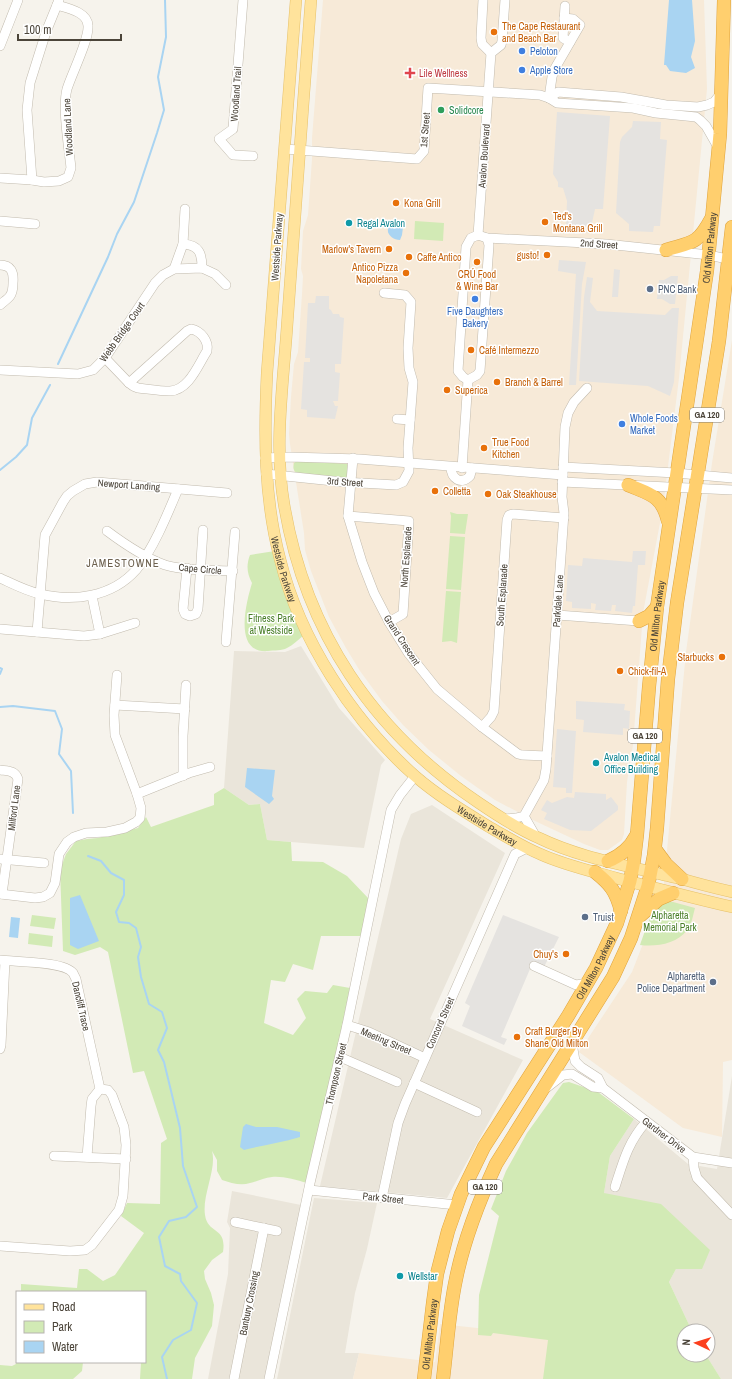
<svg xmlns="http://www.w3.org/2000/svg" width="732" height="1379" font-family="'Archivo Narrow',sans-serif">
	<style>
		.residential { fill: #eae5da }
		.commercial { fill: #f7ead8 }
		.green { fill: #d2eab5 }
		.parking { fill: #e5e3e0 }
		.water { fill: #a9d4f2 }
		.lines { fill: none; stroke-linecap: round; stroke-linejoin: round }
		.stream { stroke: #a9d4f2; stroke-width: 2 }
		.minor-casing { stroke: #c2bbae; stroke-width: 10 }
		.major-casing { stroke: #e6c16a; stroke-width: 12 }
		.highway-casing { stroke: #e0a43c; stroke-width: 14 }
		.minor { stroke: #fff; stroke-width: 9 }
		.major { stroke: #ffe39c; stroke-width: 11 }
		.highway { stroke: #ffcf6e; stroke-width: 13 }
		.food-dot { fill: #e8710a; stroke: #fff; stroke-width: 1.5 }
		.shop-dot { fill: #3f7fe0; stroke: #fff; stroke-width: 1.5 }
		.health-dot { fill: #e0444e; stroke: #fff; stroke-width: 1.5 }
		.leisure-dot { fill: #2e9e5b; stroke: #fff; stroke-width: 1.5 }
		.culture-dot { fill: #0f9aa8; stroke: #fff; stroke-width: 1.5 }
		.service-dot { fill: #5c6f8a; stroke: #fff; stroke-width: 1.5 }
		.labels { text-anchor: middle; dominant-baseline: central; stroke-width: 3; stroke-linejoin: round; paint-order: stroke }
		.shield { fill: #fff; stroke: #817c74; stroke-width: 1 }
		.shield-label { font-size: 9px; font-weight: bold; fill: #4b4439 }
		.food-label { font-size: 10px; fill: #c56008; stroke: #fff; text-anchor: start }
		.shop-label { font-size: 10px; fill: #366cbe; stroke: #fff; text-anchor: start }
		.health-label { font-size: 10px; fill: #be3a42; stroke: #fff; text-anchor: start }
		.street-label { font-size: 10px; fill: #4b4439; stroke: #fff }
		.leisure-label { font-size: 10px; fill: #27864d; stroke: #fff; text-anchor: start }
		.culture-label { font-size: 10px; fill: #0d838f; stroke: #fff; text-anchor: start }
		.service-label { font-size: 10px; fill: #4e5e75; stroke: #fff; text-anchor: start }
		.park-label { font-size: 10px; fill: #4a7f2a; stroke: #fff }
		.neighbourhood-label { font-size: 11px; letter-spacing: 1px; fill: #6e6250; stroke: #fff }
	</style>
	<rect width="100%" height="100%" fill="#f6f3ec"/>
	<!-- residential -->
	<g class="residential">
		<polygon points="301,646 339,708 385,760 381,765 364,848 267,840 260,804 249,805 224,788 234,651 285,652"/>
		<polygon points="432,805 505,853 430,1019 523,1060 447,1198 320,1186 401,839 411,814"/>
		<polygon points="732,1076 732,1379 721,1379 706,1355 708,1355 708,1331 692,1331 669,1282 676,1269 604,1193 610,1156 634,1119 688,1164 717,1169"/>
		<polygon points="232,1191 301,1205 268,1379 208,1379 228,1274 230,1228 227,1222"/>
		<polygon points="314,1198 377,1203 367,1249 355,1293 345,1353 359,1353 353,1379 277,1379"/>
	</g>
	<!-- commercial -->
	<g class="commercial">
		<polygon points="323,0 704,0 707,89 679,378 663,507 643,613 633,745 627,782 624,834 622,840 608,850 600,850 584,844 535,821 495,800 461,776 429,750 403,725 382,701 360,671 346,648 329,617 311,571 305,550 304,533 290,444 289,434 291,397 294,364 298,352 302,294 303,276 301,269 303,231 308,215 312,159 312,138"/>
		<polygon points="732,340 732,1060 723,1062 722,1137 683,1128 579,1052 632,972 663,892 686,652 712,463"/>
		<polygon points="440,1324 551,1336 545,1379 353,1379 359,1353 435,1362"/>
	</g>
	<!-- green -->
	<g class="green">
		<polygon points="415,221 444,223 443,241 414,239"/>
		<path d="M297 461H306L347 464C349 468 348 475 346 478L297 474C293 470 293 468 294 463Z"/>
		<polygon points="450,512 457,514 468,514 465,534 450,533 451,516"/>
		<polygon points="450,536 465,537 461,590 446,589"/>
		<path d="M275 551 304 635C298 640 293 645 287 648 282 651 274 650 268 651 233 654 246 603 252 583 247 574 246 565 250 555Z"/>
		<polygon points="446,591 461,592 457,643 451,641 442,642"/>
		<path d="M224 788 249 805 260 804 267 840 291 842 292 861 323 862 347 876 369 899 362 936H321L313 970 293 964 285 982 271 980 264 1023 293 1035 306 1018 297 999 305 991 327 993 333 985 350 988 328 1093 307 1183C296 1180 283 1176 272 1177 264 1178 258 1181 250 1183 241 1186 231 1183 222 1180L217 1171V1160L212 1151C217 1169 202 1195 205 1215 208 1235 227 1226 223 1252L212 1260 204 1271 205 1279 211 1293 214 1305 212 1326 195 1358 192 1379H140L141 1362H145V1292H21V1284L77 1288 79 1269H87L103 1281 115 1275 144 1233 121 1216 127 1203 160 1204 161 1143 167 1139 144 1071 133 1073 108 952 100 947 75 955 63 951 60 870 66 854 76 841 87 839 98 838 138 828 146 817 151 827 214 805V794Z"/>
		<path d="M667 902H673L695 908C693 915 692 924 687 930 677 944 656 947 640 945 646 930 650 907 667 902Z"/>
		<polygon points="32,915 56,918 54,929 30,926"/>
		<polygon points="29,933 53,936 52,947 28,944"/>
		<polygon points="569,1082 598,1092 634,1119 610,1156 604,1193 661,1204 710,1250 702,1269 676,1269 669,1282 692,1331 684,1331 684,1355 706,1355 721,1379 543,1379 548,1340 493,1333 491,1336 478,1335 479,1295 499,1216 491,1209 506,1171 527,1133 563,1083"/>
		<polygon points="17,1356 17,1362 83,1362 82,1371 73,1379 0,1379 0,1365 12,1366 16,1364"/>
	</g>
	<!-- parking -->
	<g class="parking">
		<polygon points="557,112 610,116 603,209 595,209 591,227 566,226 567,201 563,188 558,187 558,182 553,174"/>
		<polygon points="633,121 661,122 660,139 667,140 660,226 654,226 653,232 629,231 629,224 616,213 620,142 622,137 632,127"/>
		<polygon points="559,260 586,262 582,284 576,385 569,385 576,274 558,271"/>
		<polygon points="614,269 620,270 618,297 612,297"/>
		<polygon points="671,276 678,276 675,304 670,304 662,299 657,299 659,280 664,280"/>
		<polygon points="587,277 593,278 590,302 597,311 665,315 672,308 679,308 674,382 670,396 648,386 579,381 584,297"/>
		<polygon points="316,296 329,296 329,309 331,310 333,314 339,314 340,317 344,318 341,364 335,364 335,372 340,373 338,401 333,401 335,406 338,406 335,419 307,417 307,410 301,409 304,362 310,362 310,358 305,358 308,303 315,303"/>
		<polygon points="633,551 646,551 645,565 638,565 635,606 633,606 632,613 615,611 616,605 612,605 611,611 595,610 596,604 591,603 591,609 572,608 572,602 566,601 568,565 582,566 583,558 632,562"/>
		<polygon points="576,701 625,704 624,710 630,711 629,729 623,728 623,735 583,732 584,720 576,719"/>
		<polygon points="557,729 576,731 572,793 566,793 566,788 553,787"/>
		<polygon points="575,792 606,794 606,800 611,797 618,806 618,810 591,831 570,830 544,819 547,813 541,810 547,800 552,803 567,797 574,798"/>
		<polygon points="503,915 559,937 541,973 530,969 501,1037 507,1039 504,1045 462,1026 470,1006 465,1003"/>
	</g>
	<!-- water -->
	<g class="water">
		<polygon points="669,0 692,0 695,41 691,57 695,68 686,73 670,71 666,65 664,65"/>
		<path d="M395 220H397L403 227 402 235 400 240C387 239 383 227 395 220Z"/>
		<polygon points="247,768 275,770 272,796 274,799 269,804 245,787"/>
		<polygon points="80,895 99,941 78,949 70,945 70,898"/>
		<polygon points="11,917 20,918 18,938 9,937"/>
		<path d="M246 1124 256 1127H277L300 1132V1137C281 1143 263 1145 244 1150L240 1147 243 1127Z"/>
	</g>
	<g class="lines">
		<!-- stream -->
		<g class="stream">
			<polyline points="58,364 108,257 117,234 134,202 157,133 164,110 158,77 166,37 165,0"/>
			<polyline points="0,470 16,457 27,445 32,418 50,385"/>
			<polyline points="0,668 2,669 0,674"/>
			<polyline points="0,707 13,706 55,711 62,729 59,754 71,771 73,813"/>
			<polyline points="88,856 101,861 111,873 124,880 124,895 116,912 119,922 129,923 136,928 141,947 138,957 141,977 149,1004 162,1012 167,1028 158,1050 164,1062 180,1128 183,1166 197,1207 186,1217 169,1221 159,1237 165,1266 180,1274 181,1281 197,1303 191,1330 173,1340 162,1357 167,1379"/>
		</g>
		<defs>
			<g id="minor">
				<polyline points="243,0 233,129 219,139 233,155 253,156"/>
				<polyline points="483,0 481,38 482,44 491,53"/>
				<polyline points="565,6 563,38 570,42"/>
				<polyline points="0,46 18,0"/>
				<polyline points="549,98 558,92 621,97 666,105 698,107 707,105 714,102 722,92"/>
				<polyline points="549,98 552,77 554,70 580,25 573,19 564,18"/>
				<polyline points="285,149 417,159 424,151 428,88 540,95 549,98 557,103 633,108 656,113 696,117 700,120 706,126 718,147"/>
				<path d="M0 178 32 180 44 182 59 181 68 177 71 168C69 148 62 108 67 89 72 73 89 40 88 26 88 12 67 8 57 5"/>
				<polyline points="32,180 27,110 30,83 46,32 59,0"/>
				<polyline points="0,221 35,224"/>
				<polyline points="478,235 491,53 501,45 502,41 505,0"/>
				<path d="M183 244C199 245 202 253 202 268"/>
				<path d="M0 265C11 265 14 272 13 283 13 287 13 292 10 296 8 299 3 302 0 305"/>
				<polyline points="174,269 183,244 185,209"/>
				<path d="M191 329C201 331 209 341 207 351 198 365 189 390 170 391 159 391 148 389 138 388L133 386 129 383 187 331Z"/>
				<polyline points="105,358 129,383"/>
				<polyline points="0,370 78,374 93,370 105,358 155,283 163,275 174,269 202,268 215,274 226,285"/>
				<polyline points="468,380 463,377 458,371 466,247 471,238 478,235 487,238 606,244 709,255 732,260"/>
				<polyline points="468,380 477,375 480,371 489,245 487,238"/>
				<polyline points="397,419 410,420"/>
				<polyline points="265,458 289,457 359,459 563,475"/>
				<polyline points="353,458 348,516 362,562 374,593 389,622 409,654 437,689 482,727 518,754 522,755 547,756"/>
				<path d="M451 467C451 478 461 486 470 476L472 468"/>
				<polyline points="563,467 676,473 732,478"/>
				<polyline points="462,468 468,380"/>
				<polyline points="266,474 343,482 396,485 403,482 409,471 408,448 413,382 409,368 408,348 411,302 405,295 384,293"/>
				<polyline points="562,482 732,490"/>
				<polyline points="348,516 409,521 403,614 389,622"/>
				<path d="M107 531C123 543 146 558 165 565 185 571 212 570 233 571"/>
				<polyline points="187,568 183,609 185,614 190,616 196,614 198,609 203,530"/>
				<path d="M0 578C13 584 26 591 40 594 74 602 112 597 136 570 153 550 168 513 178 489"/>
				<polyline points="92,596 100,634"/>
				<polyline points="557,615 639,621"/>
				<polyline points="0,629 84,636 100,634 135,623"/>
				<polyline points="37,632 45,535 63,502 67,496 73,491 85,484 97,482 227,493"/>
				<polyline points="226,642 235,532"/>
				<polyline points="115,705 185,709"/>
				<polyline points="482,727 491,717 494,711 507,520 509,515 513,514 564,518"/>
				<path d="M0 770C7 771 15 770 18 779L2 894"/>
				<polyline points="183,776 183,736 186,685"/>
				<polyline points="137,794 189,773 210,767"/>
				<polyline points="524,816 536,837"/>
				<polyline points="504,819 516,818 524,816 544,780 546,769 564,513 562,497 565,427 568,413 574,402 587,388"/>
				<polyline points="0,859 44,863"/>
				<polyline points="0,894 35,898 43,897 50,893 55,883 59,854 67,842 74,837 86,833 107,832 125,828 136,822 140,818 141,808 137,794 115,735 114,715 117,675"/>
				<path d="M0 960C15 962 64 961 73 973 74 975 75 977 76 979L100 1089 92 1099 91 1106 87 1157"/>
				<polyline points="534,966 576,985 588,983"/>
				<polyline points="347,1025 369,1032 425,1058"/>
				<polyline points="572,1043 575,1061 581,1067 598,1078 603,1088 693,1157 732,1163"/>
				<polyline points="0,1049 1,1045 5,961"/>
				<polyline points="340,1057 397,1082"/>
				<polyline points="414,1083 477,1112"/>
				<polyline points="545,1089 563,1075 572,1074 593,1087 603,1088"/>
				<polyline points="54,1156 126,1159"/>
				<polyline points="693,1157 694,1168 697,1178 732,1215"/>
				<path d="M615 1187C623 1162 628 1142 646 1122"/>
				<polyline points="309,1190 457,1205"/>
				<polyline points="382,1198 398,1123 405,1104 515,854 527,848"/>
				<polyline points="235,1222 277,1231"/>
				<polyline points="0,1246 70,1251 85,1250 92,1245 119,1210 123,1196 126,1145 124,1127 112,1095 108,1090 100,1089"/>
				<polyline points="234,1379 264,1228"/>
				<polyline points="269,1379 310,1183 347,1025 391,810 400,795 415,776"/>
			</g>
			<g id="major">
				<path id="s1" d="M296 0 267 373C264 436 264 498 280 559 300 640 353 721 415 776 438 796 465 812 491 828 507 837 523 847 540 854 564 865 591 871 616 878 655 888 693 898 732 907"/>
				<path d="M311 0C303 109 294 218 287 327 283 385 274 446 284 504 305 631 373 732 479 803 498 816 518 829 539 838 576 856 619 864 660 874 667 876 675 877 682 879 699 884 715 888 732 892"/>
			</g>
			<g id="highway">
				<path d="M666 250C692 242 697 245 711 219"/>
				<path d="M628 485C649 494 662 495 668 521"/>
				<polyline points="639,621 649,616 657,607"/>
				<polyline points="655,849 666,864 682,879"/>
				<path d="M608 861C620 856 630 848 636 836"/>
				<path d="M595 872C610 884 616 891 621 911"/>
				<polyline points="640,916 659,899 673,893"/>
				<path id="s2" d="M424 1379 433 1303 437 1274 448 1231 461 1194 484 1147 568 1016 596 968 617 923 630 881 634 860 637 835 649 687 657 607 707 271 720 134 724 0"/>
				<path d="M443 1379C447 1347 449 1311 456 1279 464 1239 479 1201 496 1164L613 977 631 938 648 886 654 855 657 828 668 679 677 603 719 341 732 227"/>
			</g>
		</defs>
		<!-- minor casing -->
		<use href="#minor" class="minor-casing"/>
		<!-- major casing -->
		<use href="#major" class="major-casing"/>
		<!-- highway casing -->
		<use href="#highway" class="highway-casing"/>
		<!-- minor -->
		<use href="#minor" class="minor"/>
		<!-- major -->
		<use href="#major" class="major"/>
		<!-- highway -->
		<use href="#highway" class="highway"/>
	</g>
	<!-- markers -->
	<g class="food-dot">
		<circle cx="494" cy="32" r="4"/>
		<circle cx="396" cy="203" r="4"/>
		<circle cx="545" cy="222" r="4"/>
		<circle cx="389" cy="249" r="4"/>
		<circle cx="547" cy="255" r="4"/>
		<circle cx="409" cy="257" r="4"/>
		<circle cx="477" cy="262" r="4"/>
		<circle cx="406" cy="273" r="4"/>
		<circle cx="471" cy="350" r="4"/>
		<circle cx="497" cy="382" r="4"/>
		<circle cx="447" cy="390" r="4"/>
		<circle cx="484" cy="448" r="4"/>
		<circle cx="435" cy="491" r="4"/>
		<circle cx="488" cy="494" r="4"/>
		<circle cx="722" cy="657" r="4"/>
		<circle cx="620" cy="671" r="4"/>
		<circle cx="566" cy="954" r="4"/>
		<circle cx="517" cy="1037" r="4"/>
	</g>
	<g class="shop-dot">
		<circle cx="522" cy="51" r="4"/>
		<circle cx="522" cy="70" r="4"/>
		<circle cx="475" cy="299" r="4"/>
		<circle cx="622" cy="424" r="4"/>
	</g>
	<path class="health-dot" d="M408 67h4v4h4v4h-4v4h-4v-4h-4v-4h4z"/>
	<circle class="leisure-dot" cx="441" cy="110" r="4"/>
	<g class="culture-dot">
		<circle cx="349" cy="223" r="4"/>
		<circle cx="596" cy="763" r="4"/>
		<circle cx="400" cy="1276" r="4"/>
	</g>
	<g class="service-dot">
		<circle cx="650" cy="289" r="4"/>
		<circle cx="585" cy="917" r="4"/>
		<circle cx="713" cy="982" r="4"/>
	</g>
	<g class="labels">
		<!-- shield labels -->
		<g class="shield">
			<rect x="690" y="408" width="34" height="14" rx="3"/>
			<rect x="628" y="729" width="34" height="14" rx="3"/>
			<rect x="468" y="1180" width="34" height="14" rx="3"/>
		</g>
		<g class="shield-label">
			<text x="707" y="415">GA 120</text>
			<text x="645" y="736">GA 120</text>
			<text x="485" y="1187">GA 120</text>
		</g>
		<!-- food labels -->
		<g class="food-label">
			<text x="502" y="26">The Cape Restaurant<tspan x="502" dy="12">and Beach Bar</tspan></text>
			<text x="404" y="203">Kona Grill</text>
			<text x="553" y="216">Ted's<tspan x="553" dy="12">Montana Grill</tspan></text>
			<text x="381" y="249" text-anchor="end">Marlow's Tavern</text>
			<text x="539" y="255" text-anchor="end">gusto!</text>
			<text x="417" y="257">Caffe Antico</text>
			<text x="398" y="267" text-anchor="end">Antico Pizza<tspan x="398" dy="12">Napoletana</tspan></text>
			<text x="477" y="274" text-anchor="middle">CRÚ Food<tspan x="477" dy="12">&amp; Wine Bar</tspan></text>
			<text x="479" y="350">Café Intermezzo</text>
			<text x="505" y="382">Branch &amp; Barrel</text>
			<text x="455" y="390">Superica</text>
			<text x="492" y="442">True Food<tspan x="492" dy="12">Kitchen</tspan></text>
			<text x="443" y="491">Colletta</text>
			<text x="496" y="494">Oak Steakhouse</text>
			<text x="714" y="657" text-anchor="end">Starbucks</text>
			<text x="628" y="671">Chick-fil-A</text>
			<text x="558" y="954" text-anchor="end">Chuy's</text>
			<text x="525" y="1031">Craft Burger By<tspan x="525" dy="12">Shane Old Milton</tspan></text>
		</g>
		<!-- shop labels -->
		<g class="shop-label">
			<text x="530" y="51">Peloton</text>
			<text x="530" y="70">Apple Store</text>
			<text x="475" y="311" text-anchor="middle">Five Daughters<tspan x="475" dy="12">Bakery</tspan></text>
			<text x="630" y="418">Whole Foods<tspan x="630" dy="12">Market</tspan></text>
		</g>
		<!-- health labels -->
		<g class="health-label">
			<text x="419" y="73">Lile Wellness</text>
		</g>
		<!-- street labels -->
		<g class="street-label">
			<text transform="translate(236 94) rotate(-86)">Woodland Trail</text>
			<text transform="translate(68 127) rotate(-93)">Woodland Lane</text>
			<text transform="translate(425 130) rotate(-85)">1st Street</text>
			<text transform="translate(484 156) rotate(-86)">Avalon Boulevard</text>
			<text transform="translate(599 244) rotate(4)">2nd Street</text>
			<text transform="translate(277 247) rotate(-86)">Westside Parkway</text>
			<text stroke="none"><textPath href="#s2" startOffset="1185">Old Milton Parkway</textPath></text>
			<text transform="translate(122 332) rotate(-55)">Webb Bridge Court</text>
			<text transform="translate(345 482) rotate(4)">3rd Street</text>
			<text transform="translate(129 485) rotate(4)">Newport Landing</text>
			<text transform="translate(406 557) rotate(-86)">North Esplanade</text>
			<text stroke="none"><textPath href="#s1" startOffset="572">Westside Parkway</textPath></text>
			<text transform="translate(200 569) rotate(5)">Cape Circle</text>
			<text transform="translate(502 595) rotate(-86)">South Esplanade</text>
			<text transform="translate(558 601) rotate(-86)">Parkdale Lane</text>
			<text stroke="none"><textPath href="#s2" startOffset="813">Old Milton Parkway</textPath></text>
			<text transform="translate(402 640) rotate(57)">Grand Crescent</text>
			<text transform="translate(14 808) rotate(-83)">Milford Lane</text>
			<text stroke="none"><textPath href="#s1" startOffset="908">Westside Parkway</textPath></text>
			<text stroke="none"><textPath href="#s2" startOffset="453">Old Milton Parkway</textPath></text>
			<text transform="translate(81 1006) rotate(77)">Dancliff Trace</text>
			<text transform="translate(440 1023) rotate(-66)">Concord Street</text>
			<text transform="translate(386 1041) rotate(23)">Meeting Street</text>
			<text transform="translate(336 1074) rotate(-77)">Thompson Street</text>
			<text transform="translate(664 1135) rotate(37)">Gardner Drive</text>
			<text transform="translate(383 1198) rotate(6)">Park Street</text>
			<text transform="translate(249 1303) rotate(-79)">Banbury Crossing</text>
			<text stroke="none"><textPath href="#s2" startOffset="45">Old Milton Parkway</textPath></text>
		</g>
		<!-- leisure labels -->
		<g class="leisure-label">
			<text x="449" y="110">Solidcore</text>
		</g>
		<!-- culture labels -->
		<g class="culture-label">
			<text x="357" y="223">Regal Avalon</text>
			<text x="604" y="757">Avalon Medical<tspan x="604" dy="12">Office Building</tspan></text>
			<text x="408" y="1276">Wellstar</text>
		</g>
		<!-- service labels -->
		<g class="service-label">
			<text x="658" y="289">PNC Bank</text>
			<text x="593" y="917">Truist</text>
			<text x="705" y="976" text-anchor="end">Alpharetta<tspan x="705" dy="12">Police Department</tspan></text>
		</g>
		<!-- park labels -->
		<g class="park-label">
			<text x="271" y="618">Fitness Park<tspan x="271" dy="12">at Westside</tspan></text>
			<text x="670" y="915">Alpharetta<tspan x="670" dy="12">Memorial Park</tspan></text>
		</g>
		<!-- neighbourhood labels -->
		<g class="neighbourhood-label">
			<text x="123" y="563">JAMESTOWNE</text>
		</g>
	</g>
	<!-- legend -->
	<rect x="16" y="1291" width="130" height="72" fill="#ffffff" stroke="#b7b4b0"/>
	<rect x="24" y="1304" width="20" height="6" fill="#ffe39c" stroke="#b7b4b0"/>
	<text x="52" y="1311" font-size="12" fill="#4b4439">Road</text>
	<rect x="24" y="1321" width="20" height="12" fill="#d2eab5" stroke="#b7b4b0"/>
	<text x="52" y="1331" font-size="12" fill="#4b4439">Park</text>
	<rect x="24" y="1341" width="20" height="12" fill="#a9d4f2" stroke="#b7b4b0"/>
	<text x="52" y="1351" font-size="12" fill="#4b4439">Water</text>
	<!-- north arrow -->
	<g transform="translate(696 1343) rotate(274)"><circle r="19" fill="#ffffff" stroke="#b7b4b0"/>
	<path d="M0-3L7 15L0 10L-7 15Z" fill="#fc3f1d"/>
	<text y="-6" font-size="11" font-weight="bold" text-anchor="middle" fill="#4b4439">N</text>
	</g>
	<!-- scale -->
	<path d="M18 34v6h103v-6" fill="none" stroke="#4b4439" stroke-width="2"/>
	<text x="24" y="34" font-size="12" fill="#4b4439" stroke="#ffffff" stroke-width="3" paint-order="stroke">100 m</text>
</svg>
